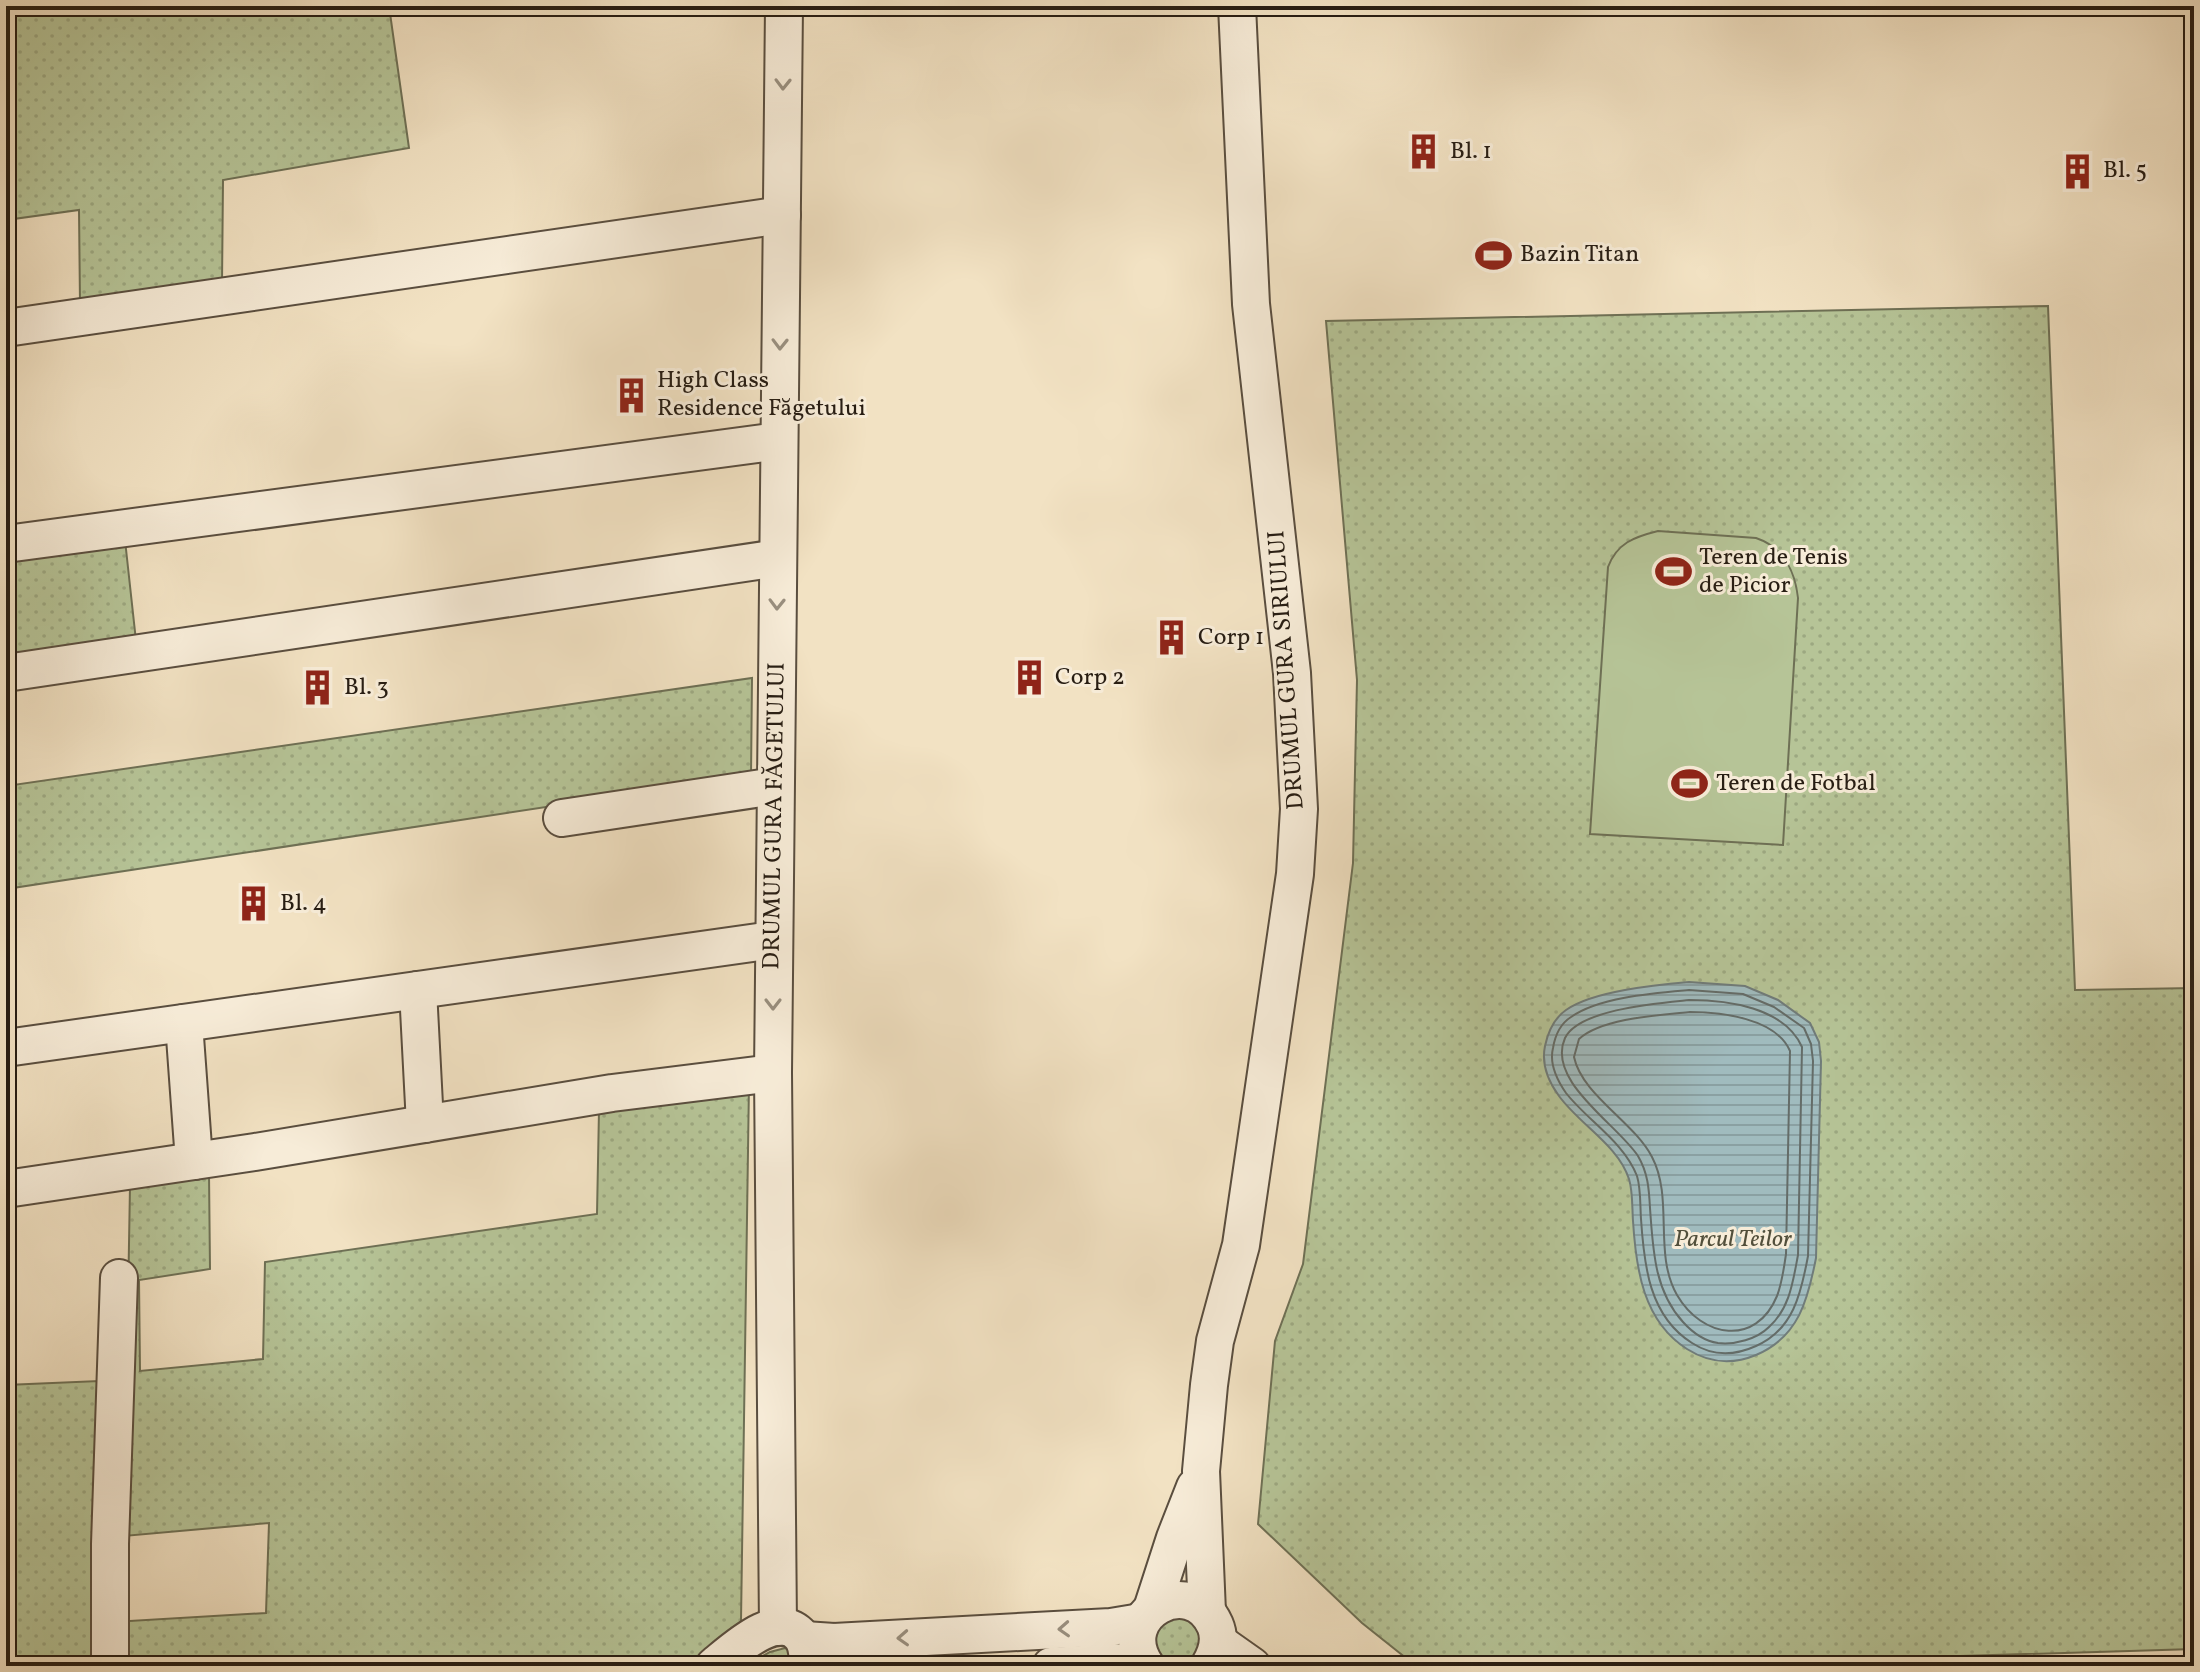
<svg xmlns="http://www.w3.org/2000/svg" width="2200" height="1672" font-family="Vollkorn,serif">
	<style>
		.green { fill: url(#green-dots); stroke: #6e7055; stroke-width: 2 }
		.pitch { fill: #b6c497; stroke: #6e7055; stroke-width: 2 }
		.water { fill: url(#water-rules); stroke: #707c7a; stroke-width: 2 }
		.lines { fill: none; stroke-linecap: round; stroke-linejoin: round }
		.shore { stroke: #646c68; stroke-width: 2 }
		.minor-casing { stroke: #5a4e3f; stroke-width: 40 }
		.minor { stroke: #f7ecd8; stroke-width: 36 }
		.oneway { stroke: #998f7f }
		.labels { text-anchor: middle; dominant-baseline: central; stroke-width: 6; stroke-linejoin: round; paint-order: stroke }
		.poi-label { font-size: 24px; fill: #271d13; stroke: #f7ecd8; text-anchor: start }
		.street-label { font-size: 24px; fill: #271d13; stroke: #f7ecd8 }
		.park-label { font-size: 24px; font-style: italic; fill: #524f3b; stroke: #f7ecd8 }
	</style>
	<defs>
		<pattern id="green-dots" width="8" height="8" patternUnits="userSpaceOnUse" patternTransform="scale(2)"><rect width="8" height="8" fill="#b6c497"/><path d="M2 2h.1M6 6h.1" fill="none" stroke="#9ca881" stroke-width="1.8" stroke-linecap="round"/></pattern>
		<pattern id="water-rules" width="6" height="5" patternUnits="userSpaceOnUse" patternTransform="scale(2)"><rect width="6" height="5" fill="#a0bbbe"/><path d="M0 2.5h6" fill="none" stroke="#8aa0a2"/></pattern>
	</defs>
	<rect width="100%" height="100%" fill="#f2e2c3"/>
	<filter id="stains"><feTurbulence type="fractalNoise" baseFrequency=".0025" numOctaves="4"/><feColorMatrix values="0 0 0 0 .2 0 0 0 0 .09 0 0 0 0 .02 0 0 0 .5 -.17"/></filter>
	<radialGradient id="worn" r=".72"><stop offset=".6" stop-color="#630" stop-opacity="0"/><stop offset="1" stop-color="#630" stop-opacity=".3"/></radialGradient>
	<!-- green -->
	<g class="green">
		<polygon points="6,6 389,6 409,148 223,180 222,283 80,304 79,210 6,220"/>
		<polygon points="2048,306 2075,990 2194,988 2194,1649 1632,1666 1416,1666 1362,1623 1258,1524 1275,1341 1303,1264 1353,863 1357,680 1326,321"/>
		<polygon points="125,540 136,641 6,660 6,556"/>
		<polygon points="752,678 751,776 6,889 6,786"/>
		<polygon points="749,1084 741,1621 726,1640 691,1666 6,1666 6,1385 99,1381 96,1623 266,1613 269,1523 124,1536 130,1186 209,1174 210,1269 139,1280 140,1371 263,1359 265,1262 597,1214 599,1110"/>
		<circle cx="1178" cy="1641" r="24"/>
		<polygon points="785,1648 793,1652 792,1666 745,1666 770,1652"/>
	</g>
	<!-- pitch -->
	<path class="pitch" d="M1658 531 1756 538C1783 547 1795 571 1798 598L1783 845 1590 834 1608 567C1617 543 1634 537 1658 531Z"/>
	<!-- water -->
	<path class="water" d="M1689 982 1745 986 1778 1000 1810 1023 1819 1042 1821 1061 1816 1258C1808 1299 1799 1337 1756 1355 1732 1365 1709 1363 1687 1349 1643 1321 1636 1269 1633 1221 1632 1208 1633 1192 1629 1179 1618 1145 1580 1125 1559 1096 1548 1081 1541 1065 1545 1046 1548 1032 1553 1019 1566 1010 1593 991 1655 985 1689 982Z"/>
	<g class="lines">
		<!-- shore -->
		<g class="shore">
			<path d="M1689 990 1743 994 1774 1007 1804 1028 1811 1044 1813 1061 1808 1256C1801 1294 1793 1330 1756 1346 1734 1356 1712 1356 1692 1343 1649 1316 1644 1265 1641 1219 1640 1205 1641 1189 1637 1176 1624 1142 1588 1121 1566 1093 1557 1080 1549 1064 1553 1048 1555 1036 1560 1024 1571 1017 1599 997 1655 993 1689 990Z"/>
			<path d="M1689 1000C1727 1000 1784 1007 1802 1047L1798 1255C1793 1281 1790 1308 1769 1327 1757 1339 1735 1345 1718 1343 1704 1341 1692 1332 1683 1322 1654 1290 1653 1249 1650 1208 1649 1189 1648 1173 1638 1156 1617 1124 1546 1081 1565 1038 1579 1009 1660 1003 1689 1000Z"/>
			<path d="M1690 1012C1720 1012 1776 1018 1790 1051L1786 1254C1784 1268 1782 1283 1777 1296 1756 1347 1702 1338 1677 1295 1653 1253 1674 1199 1652 1157 1634 1122 1582 1095 1574 1057L1579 1039C1602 1018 1660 1015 1690 1012Z"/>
		</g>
		<defs>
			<g id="minor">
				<polyline points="6,328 782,215"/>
				<polyline points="6,544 779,441"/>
				<polyline points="6,673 778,558"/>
				<polyline points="562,818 775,786"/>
				<polyline points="418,990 425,1124"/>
				<polyline points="184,1023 194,1161"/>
				<polyline points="6,1048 773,940"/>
				<polyline points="6,1189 255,1152 612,1093 773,1073"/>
				<polyline points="1152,1609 1175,1538 1195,1487"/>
				<polyline points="1207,1612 1201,1471 1209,1385 1215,1341 1241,1245 1295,874 1299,809 1292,673 1251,304 1237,6"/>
				<polyline points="778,1627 773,1073 784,6"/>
				<polyline points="804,1640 834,1642 1111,1627 1141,1622"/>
				<polyline points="1218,1642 1252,1666"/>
				<polyline points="110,1666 110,1544 119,1278"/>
				<path d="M714 1666C734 1650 777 1608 801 1636 808 1645 808 1655 807 1666"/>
				<polyline points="1051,1666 1113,1662 1145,1665"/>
				<path d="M1146 1666C1111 1614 1191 1571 1215 1625 1221 1639 1217 1653 1209 1666"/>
			</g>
		</defs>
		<!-- minor casing -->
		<use href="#minor" class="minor-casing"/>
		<!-- minor -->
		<use href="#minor" class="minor"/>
	</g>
	<!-- one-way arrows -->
	<defs><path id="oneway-chevron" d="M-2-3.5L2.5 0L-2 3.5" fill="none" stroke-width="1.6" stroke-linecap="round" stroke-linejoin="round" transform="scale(2)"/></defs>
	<g class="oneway">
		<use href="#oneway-chevron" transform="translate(783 84) rotate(91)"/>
		<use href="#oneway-chevron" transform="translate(780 344) rotate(91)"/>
		<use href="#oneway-chevron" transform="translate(777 604) rotate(91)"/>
		<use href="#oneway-chevron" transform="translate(773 1004) rotate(90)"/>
		<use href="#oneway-chevron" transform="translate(1064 1629) rotate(177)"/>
		<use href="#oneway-chevron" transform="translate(903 1638) rotate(177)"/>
	</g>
	<!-- icons -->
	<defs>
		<symbol id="building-bare" viewBox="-9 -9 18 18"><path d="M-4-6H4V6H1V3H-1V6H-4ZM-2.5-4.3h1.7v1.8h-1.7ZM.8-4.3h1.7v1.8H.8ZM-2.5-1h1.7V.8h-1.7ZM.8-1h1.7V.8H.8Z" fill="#8f2418" stroke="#f7ecd8" stroke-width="2.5" paint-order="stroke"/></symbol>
		<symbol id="stadium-bare" viewBox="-9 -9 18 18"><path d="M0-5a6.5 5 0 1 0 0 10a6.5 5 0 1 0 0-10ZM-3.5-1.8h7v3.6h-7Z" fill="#8f2418" stroke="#f7ecd8" stroke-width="2.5" paint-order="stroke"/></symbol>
	</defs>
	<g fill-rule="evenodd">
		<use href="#building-bare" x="1398" y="126" width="51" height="51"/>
		<use href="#building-bare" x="2052" y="146" width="51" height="51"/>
		<use href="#stadium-bare" x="1468" y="230" width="51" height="51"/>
		<use href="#building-bare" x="606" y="370" width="51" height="51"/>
		<use href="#stadium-bare" x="1648" y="546" width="51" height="51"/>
		<use href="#building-bare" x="1146" y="612" width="51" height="51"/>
		<use href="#building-bare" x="1004" y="652" width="51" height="51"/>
		<use href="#building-bare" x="292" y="662" width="51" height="51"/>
		<use href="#stadium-bare" x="1664" y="758" width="51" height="51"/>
		<use href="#building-bare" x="228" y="878" width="51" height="51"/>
	</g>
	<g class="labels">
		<!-- poi labels -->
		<g class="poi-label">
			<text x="1450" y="152">Bl. 1</text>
			<text x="2103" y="171">Bl. 5</text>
			<text x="1520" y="255">Bazin Titan</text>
			<text x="657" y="381">High Class<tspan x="657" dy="28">Residence Făgetului</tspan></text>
			<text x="1699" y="558">Teren de Tenis<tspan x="1699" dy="28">de Picior</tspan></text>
			<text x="1198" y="638">Corp 1</text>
			<text x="1055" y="678">Corp 2</text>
			<text x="344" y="688">Bl. 3</text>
			<text x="1716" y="784">Teren de Fotbal</text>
			<text x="280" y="904">Bl. 4</text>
		</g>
		<!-- street labels -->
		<g class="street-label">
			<text transform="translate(1287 670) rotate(-94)">DRUMUL GURA SIRIULUI</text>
			<text transform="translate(775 816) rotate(-89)">DRUMUL GURA FĂGETULUI</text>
		</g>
		<!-- park labels -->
		<g class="park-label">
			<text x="1733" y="1240">Parcul Teilor</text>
		</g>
	</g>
	<!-- margin -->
	<rect width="2200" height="1672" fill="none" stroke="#f2e2c3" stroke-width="32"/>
	<rect x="8" y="8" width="2184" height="1656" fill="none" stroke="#271d13" stroke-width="4"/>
	<rect x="16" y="16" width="2168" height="1640" fill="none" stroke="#271d13" stroke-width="2"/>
	<rect width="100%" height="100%" filter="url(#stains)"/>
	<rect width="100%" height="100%" fill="url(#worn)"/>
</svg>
